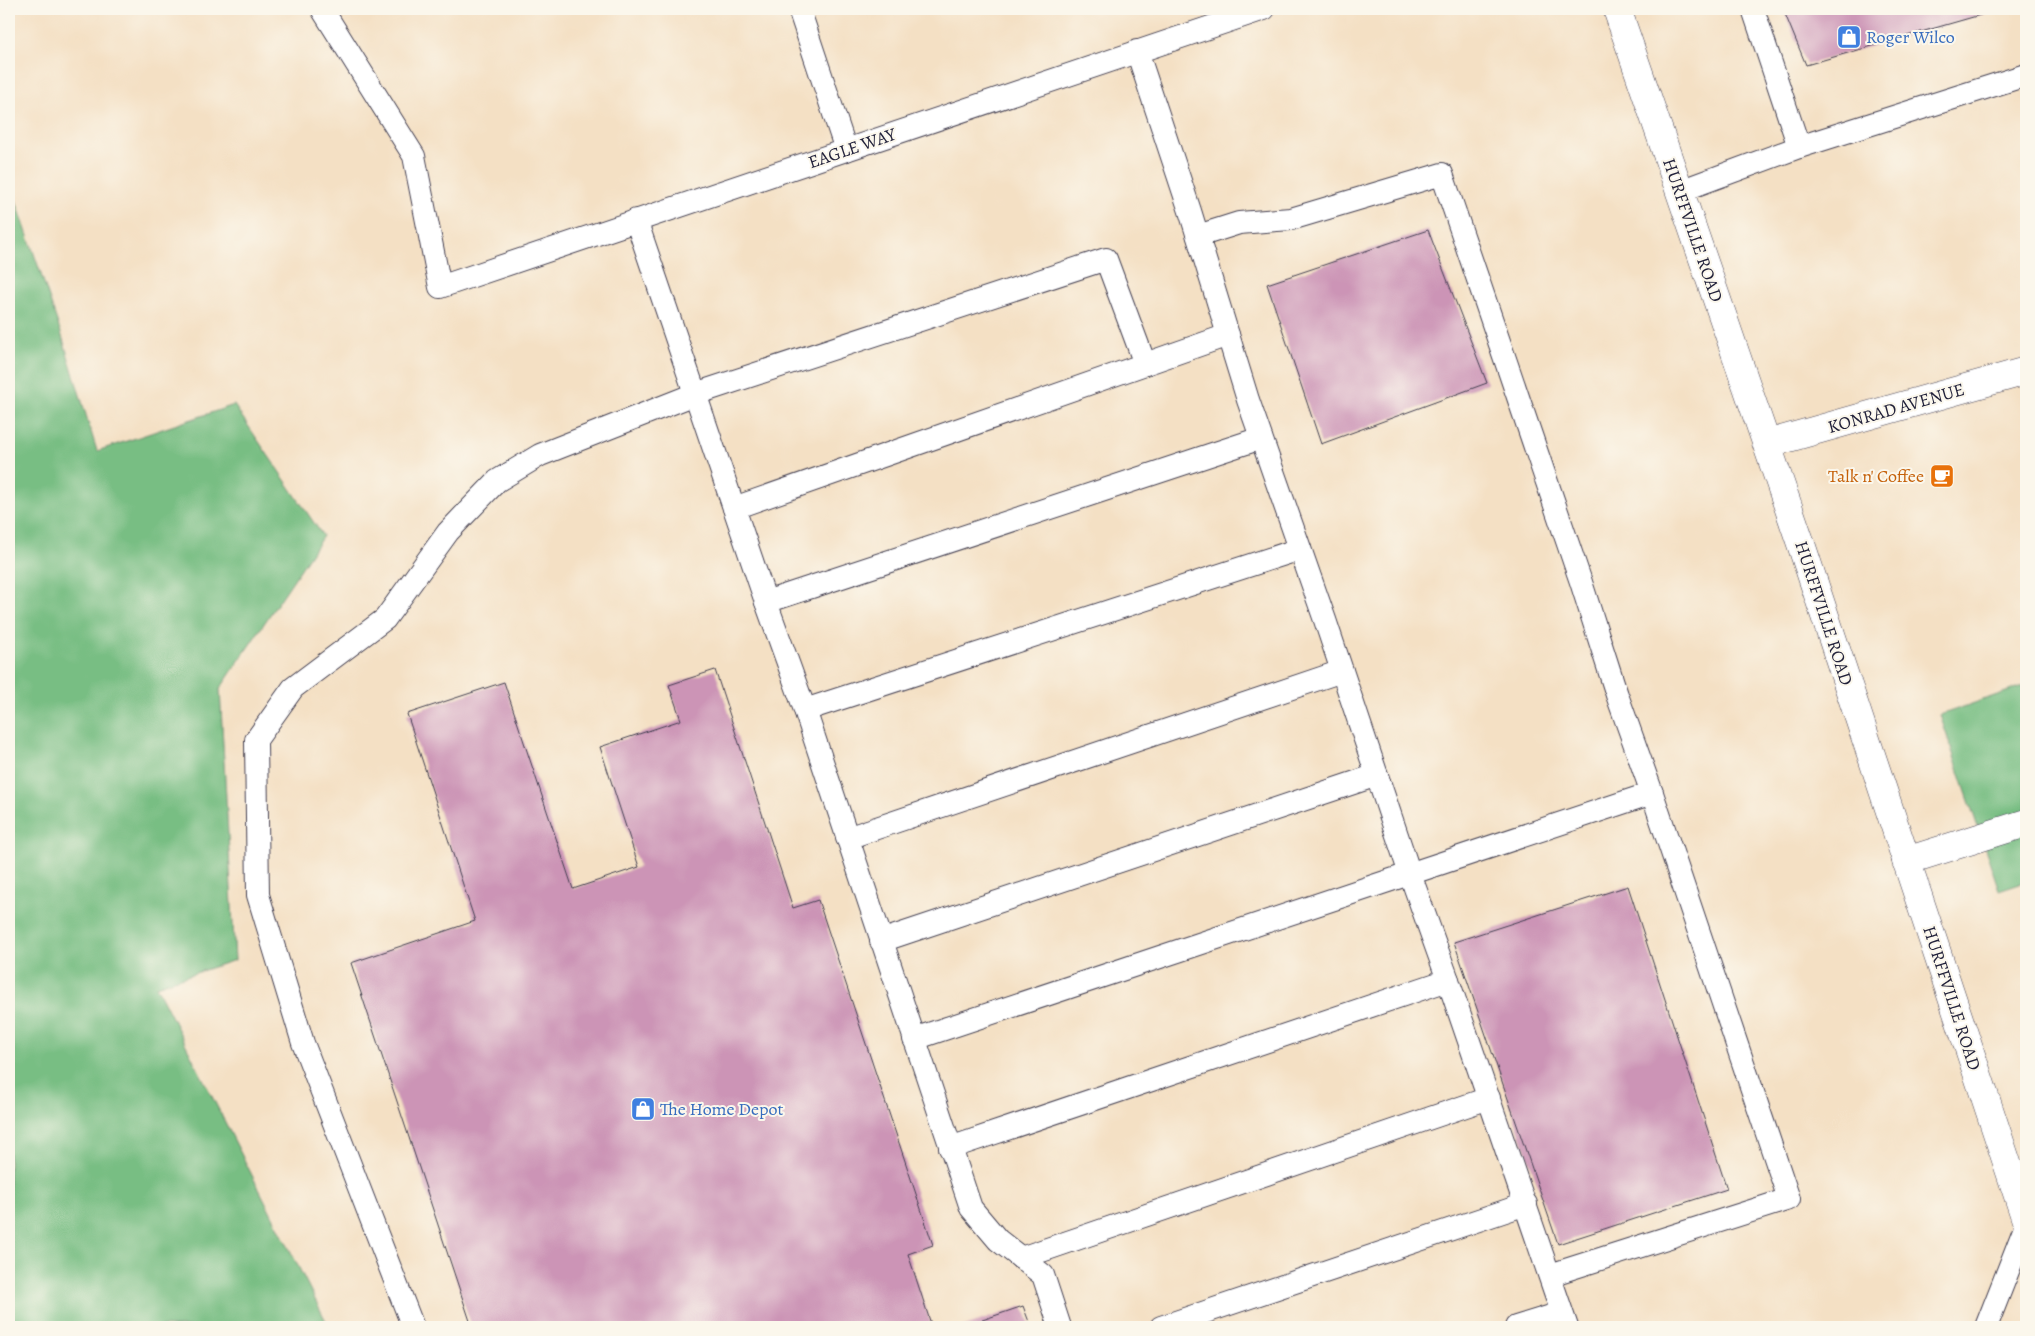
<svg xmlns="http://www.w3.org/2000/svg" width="2035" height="1336" font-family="Alegreya,serif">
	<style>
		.forest { fill: #78be83; stroke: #4d705f }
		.building { fill: #cc94b6 }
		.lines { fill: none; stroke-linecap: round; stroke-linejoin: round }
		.lane-casing { stroke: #423e50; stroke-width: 24 }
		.street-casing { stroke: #423e50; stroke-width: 29 }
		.primary-casing { stroke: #423e50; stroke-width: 29 }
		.lane { stroke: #fff; stroke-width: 22 }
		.street { stroke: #fff; stroke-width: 28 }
		.primary { stroke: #fff; stroke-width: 28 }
		.labels { text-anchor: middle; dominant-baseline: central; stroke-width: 4; stroke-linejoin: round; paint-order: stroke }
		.shop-label { font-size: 18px; fill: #366cbe; stroke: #fbf7ec; text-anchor: start }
		.street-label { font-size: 18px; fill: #22223b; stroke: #fbf7ec }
		.food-label { font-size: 18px; fill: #c56008; stroke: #fbf7ec; text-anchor: end }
	</style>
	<rect width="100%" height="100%" fill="#fbf7ec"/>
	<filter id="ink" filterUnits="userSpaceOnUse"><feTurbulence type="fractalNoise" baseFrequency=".02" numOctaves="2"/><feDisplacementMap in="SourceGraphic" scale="10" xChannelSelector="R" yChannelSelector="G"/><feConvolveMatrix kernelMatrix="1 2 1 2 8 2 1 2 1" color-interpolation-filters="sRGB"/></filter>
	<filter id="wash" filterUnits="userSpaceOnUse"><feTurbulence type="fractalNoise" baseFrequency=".0096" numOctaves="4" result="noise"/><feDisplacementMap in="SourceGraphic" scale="20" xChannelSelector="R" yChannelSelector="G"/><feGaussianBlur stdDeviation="1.12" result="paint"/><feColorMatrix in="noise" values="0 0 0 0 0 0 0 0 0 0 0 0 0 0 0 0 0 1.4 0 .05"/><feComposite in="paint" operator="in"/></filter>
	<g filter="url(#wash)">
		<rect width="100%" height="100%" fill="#f4e0c4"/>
		<!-- forest -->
		<g class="forest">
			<polygon points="9,180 62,336 97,451 234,405 323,536 220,689 235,960 156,986 329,1327 9,1327"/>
			<polygon points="2026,685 2026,881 1999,890 1940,715"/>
		</g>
		<g id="blocks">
			<!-- building -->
			<g class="building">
				<polygon points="1783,9 2001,9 1806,65"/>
				<polygon points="1428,230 1487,383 1321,444 1267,284"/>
				<polygon points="715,670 793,908 818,900 933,1245 908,1254 932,1327 472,1327 351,963 475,921 407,714 504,682 573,889 639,867 600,747 681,720 669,685"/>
				<polygon points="1628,886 1727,1189 1558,1244 1454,942"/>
				<polygon points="1023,1306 1031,1327 962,1327"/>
			</g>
		</g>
	</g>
	<g filter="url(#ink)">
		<use href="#blocks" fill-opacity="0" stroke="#423e50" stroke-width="1"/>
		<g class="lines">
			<defs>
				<g id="lane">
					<polyline points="322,9 414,156 440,287 1264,9"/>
					<polyline points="799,9 846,150"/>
					<polyline points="1753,9 1799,147"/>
					<polyline points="1137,51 1190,211 1248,400 1325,620 1410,874 1448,980 1567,1327"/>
					<polyline points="1680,191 1799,147 2026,75"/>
					<polyline points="636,220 766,602 805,710 971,1208 998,1240 1043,1275 1060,1327"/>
					<polyline points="1198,236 1239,223 1291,219 1442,174 1581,582 1617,695 1652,793 1789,1199 1550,1275"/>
					<polyline points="734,508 1228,335"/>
					<polyline points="766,602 1261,438"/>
					<polyline points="805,710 1300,549"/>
					<polyline points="847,838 1342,671"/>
					<polyline points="881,941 1377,775"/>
					<polyline points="914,1039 1652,793"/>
					<polyline points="950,1148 1448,980"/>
					<polyline points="1021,1258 1489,1098"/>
					<polyline points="413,1327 303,1043 258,895 256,740 293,688 385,619 448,532 497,481 540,455 695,394 1106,259 1145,364"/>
					<polyline points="1161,1327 1526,1204"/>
					<polyline points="1516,1327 1561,1313"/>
					<polyline points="1986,1327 2026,1225"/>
				</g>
				<g id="street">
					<polyline points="1767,444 2026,371"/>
					<polyline points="1906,861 2026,823"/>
				</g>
				<polyline id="primary" points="1617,9 1800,541 2026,1220"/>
			</defs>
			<!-- lane casing -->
			<use href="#lane" class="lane-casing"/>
			<!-- street casing -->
			<use href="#street" class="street-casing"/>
			<!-- primary casing -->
			<use href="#primary" class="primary-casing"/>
			<!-- lane -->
			<use href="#lane" class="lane"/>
			<!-- street -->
			<use href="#street" class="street"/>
			<!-- primary -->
			<use href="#primary" class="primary"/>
		</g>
	</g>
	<!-- icons -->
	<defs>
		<symbol id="shop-square" viewBox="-11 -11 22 22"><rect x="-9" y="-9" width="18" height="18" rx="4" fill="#3f7fe0" stroke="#fbf7ec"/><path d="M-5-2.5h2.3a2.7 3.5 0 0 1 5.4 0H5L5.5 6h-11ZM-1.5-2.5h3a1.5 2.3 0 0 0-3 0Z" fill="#fff"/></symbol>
		<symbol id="cafe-square" viewBox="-11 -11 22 22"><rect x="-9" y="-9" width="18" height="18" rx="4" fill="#e8710a" stroke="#fbf7ec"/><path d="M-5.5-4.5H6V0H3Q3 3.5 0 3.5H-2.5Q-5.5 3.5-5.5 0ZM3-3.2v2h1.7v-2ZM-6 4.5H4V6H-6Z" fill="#fff"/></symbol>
	</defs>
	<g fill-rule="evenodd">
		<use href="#shop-square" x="1835" y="23" width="28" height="28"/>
		<use href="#cafe-square" x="1928" y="462" width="28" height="28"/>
		<use href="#shop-square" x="629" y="1095" width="28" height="28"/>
	</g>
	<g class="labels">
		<!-- shop labels -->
		<g class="shop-label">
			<text x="1866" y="37">Roger Wilco</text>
			<text x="660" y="1109">The Home Depot</text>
		</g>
		<!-- street labels -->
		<g class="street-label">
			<text transform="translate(852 148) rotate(-19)">EAGLE WAY</text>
			<text transform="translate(1693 230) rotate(71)">HURFFVILLE ROAD</text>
			<text transform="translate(1896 408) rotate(-16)">KONRAD AVENUE</text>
			<text transform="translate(1824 613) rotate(72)">HURFFVILLE ROAD</text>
			<text transform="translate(1952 998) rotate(72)">HURFFVILLE ROAD</text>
		</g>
		<!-- food labels -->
		<g class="food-label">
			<text x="1924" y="476">Talk n' Coffee</text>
		</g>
	</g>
	<!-- margin -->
	<rect width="2035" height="1336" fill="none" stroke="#fbf7ec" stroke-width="30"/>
</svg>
